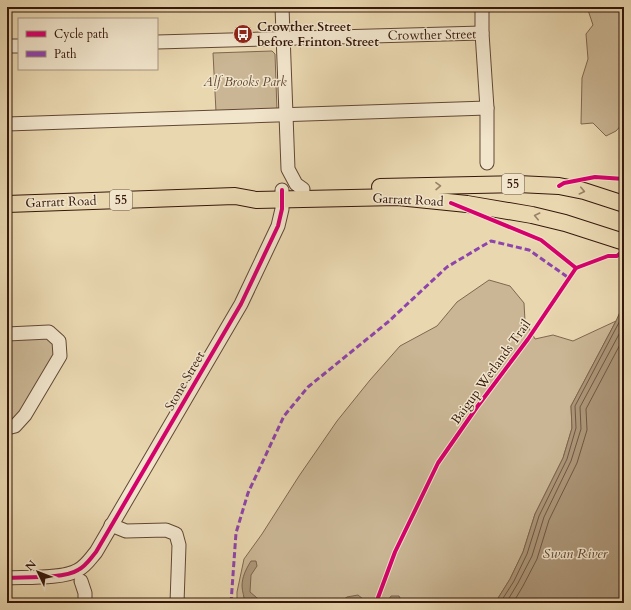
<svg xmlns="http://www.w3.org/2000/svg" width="631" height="610" font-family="Cardo,serif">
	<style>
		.green { fill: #cab694; stroke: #806650 }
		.water { fill: #ac9678; stroke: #7c634c }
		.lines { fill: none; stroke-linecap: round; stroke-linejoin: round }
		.shore { stroke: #705642; stroke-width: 1 }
		.minor-casing { stroke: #624734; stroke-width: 15 }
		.major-casing { stroke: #35170b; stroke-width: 18 }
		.minor { stroke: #f1e5cc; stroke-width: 13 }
		.major { stroke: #e9d7b0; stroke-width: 16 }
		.quiet { stroke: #8e44ad; stroke-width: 3; stroke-dasharray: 6 3; stroke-linecap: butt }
		.cycleway-casing { stroke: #f1e5cc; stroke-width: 6 }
		.cycleway { stroke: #d6006c; stroke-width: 4 }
		.oneway { stroke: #988166 }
		.labels { text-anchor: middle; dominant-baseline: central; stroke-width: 3; stroke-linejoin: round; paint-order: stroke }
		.shield { fill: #f1e5cc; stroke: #6d5545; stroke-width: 1 }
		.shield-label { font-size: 12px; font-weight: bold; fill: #35170b }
		.poi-label { font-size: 13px; font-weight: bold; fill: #35170b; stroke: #f1e5cc; text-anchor: start }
		.street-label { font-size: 13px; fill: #35170b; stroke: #f1e5cc }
		.park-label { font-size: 13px; font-style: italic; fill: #624734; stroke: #f1e5cc }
		.water-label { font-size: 14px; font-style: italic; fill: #5f4331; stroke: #f1e5cc }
	</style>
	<rect width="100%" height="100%" fill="#e9d7b0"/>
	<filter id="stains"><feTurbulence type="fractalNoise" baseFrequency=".005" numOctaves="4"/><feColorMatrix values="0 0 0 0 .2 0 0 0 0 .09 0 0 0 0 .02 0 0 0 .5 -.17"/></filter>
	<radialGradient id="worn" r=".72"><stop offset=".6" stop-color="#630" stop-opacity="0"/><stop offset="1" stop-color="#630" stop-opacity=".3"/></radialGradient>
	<!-- green -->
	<g class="green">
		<polygon points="587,7 624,7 624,122 616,131 606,136 593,123 581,124 582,78 588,59 586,34 593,25"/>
		<polygon points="272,51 275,54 277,111 216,112 213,53"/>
		<polygon points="489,280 510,286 524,303 525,321 535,339 553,335 573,341 616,321 571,406 572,428 563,458 535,514 523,552 510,579 495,603 237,603 237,592 244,559 262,534 299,476 337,421 370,380 400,346 437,326 457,302"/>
		<polygon points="49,332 60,356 25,415 7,425 7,334"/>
	</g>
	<!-- water -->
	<g class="water">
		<polygon points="624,303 624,603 495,603 510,579 523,552 535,514 563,458 572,428 571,406 616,321"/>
		<path d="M251 561H256L257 566 251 575 250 592 263 603H244C245 597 242 592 242 586 242 577 246 569 251 561Z"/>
		<polygon points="358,595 363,599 363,603 339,603 347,597"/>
		<polygon points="391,596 399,596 403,603 386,603"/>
	</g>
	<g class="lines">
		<!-- shore -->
		<g class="shore">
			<polyline points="500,603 514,581 527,554 539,516 567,459 576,428 575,406 624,313"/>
			<polyline points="506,603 518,583 532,556 544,517 571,461 581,429 580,407 624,325"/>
			<polyline points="513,603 523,586 537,559 549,520 577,463 587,430 586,409 624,337"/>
		</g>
		<defs>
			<g id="minor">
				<polyline points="282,7 288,169 296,184 303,189"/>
				<polyline points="482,33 482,7"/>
				<polyline points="157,42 482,33 487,108 487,163"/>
				<polyline points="7,46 19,46"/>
				<polyline points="7,124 487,108"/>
				<polyline points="7,334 49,332 59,341 60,356 25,415 15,426 7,428"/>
				<polyline points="111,525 126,531 166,530 176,534 179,545 177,603"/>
				<path d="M7 578C25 577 64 579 78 570 86 566 90 559 96 552L241 304 278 226 282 209V190"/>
				<polyline points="81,581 85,593 85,603"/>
			</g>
			<g id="major">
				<polyline points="380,187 518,184 559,186 584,191 624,204"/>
				<polyline points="7,204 235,196 256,200 398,197 467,204 532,215 565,223 624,242"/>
			</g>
		</defs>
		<!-- minor casing -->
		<use href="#minor" class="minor-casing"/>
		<!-- major casing -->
		<use href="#major" class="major-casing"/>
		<!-- minor -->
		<use href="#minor" class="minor"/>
		<!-- major -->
		<use href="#major" class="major"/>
		<!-- quiet -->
		<polyline class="quiet" points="231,603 236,533 248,493 284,416 308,387 388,322 447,267 491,241 529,250 569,278"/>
		<defs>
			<g id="cycleway">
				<polyline points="559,186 564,183 595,177 624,179"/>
				<polyline points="451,203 541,240 576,268"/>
				<path d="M7 578C25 577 64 579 78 570 86 566 90 559 96 552L241 304 278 226 282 209V190"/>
				<polyline points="376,603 395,552 438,463 477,407 528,339 576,268 608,256 617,256 624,250"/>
			</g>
		</defs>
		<!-- cycleway casing -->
		<use href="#cycleway" class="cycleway-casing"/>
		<!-- cycleway -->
		<use href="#cycleway" class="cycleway"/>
	</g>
	<!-- one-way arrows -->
	<defs><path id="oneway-chevron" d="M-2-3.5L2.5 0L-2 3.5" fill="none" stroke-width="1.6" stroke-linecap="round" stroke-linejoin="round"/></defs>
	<g class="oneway">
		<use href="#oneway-chevron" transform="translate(438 186) rotate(-1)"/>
		<use href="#oneway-chevron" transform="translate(582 191) rotate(13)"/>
		<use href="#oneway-chevron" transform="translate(537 216) rotate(-167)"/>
	</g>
	<!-- icons -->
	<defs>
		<symbol id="bus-disc" viewBox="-11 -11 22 22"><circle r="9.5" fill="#8f2418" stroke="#f1e5cc"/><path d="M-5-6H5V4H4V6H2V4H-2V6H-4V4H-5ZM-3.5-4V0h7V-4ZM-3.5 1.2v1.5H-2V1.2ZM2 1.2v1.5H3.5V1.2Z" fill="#fff"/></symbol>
	</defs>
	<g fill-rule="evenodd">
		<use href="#bus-disc" x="232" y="23" width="22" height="22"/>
	</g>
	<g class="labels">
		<!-- shield labels -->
		<g class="shield">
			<rect x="502" y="174" width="22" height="20" rx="3"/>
			<rect x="110" y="190" width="22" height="20" rx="3"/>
		</g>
		<g class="shield-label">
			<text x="513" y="184">55</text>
			<text x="121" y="200">55</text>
		</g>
		<!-- poi labels -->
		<g class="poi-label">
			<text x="257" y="27">Crowther Street<tspan x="257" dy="15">before Frinton Street</tspan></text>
		</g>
		<!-- street labels -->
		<g class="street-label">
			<text transform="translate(432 35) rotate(-1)">Crowther Street</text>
			<text transform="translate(408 200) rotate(3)">Garratt Road</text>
			<text transform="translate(61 202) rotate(-2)">Garratt Road</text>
			<text transform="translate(491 372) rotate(-54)">Baigup Wetlands Trail</text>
			<text transform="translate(185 381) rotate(-60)">Stone Street</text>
		</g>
		<!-- park labels -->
		<g class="park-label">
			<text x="245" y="82">Alf Brooks Park</text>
		</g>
		<!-- water labels -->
		<g class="water-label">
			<text x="575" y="553">Swan River</text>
		</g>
	</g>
	<!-- margin -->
	<rect width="631" height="610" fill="none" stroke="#e9d7b0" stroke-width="24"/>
	<rect x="8" y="8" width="615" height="594" fill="none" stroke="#35170b" stroke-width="2"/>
	<rect x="12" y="12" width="607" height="586" fill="none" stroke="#35170b"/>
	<!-- legend -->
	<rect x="18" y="18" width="140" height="52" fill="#f1e5cc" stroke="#a6937f"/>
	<rect x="26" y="31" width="20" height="6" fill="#d6006c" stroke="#a6937f"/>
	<text x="54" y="38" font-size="12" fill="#35170b">Cycle path</text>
	<rect x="26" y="51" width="20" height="6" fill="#8e44ad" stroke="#a6937f"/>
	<text x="54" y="58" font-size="12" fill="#35170b">Path</text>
	<!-- north arrow -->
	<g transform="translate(38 572) rotate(313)" stroke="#f1e5cc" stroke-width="3" paint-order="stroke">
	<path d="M0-3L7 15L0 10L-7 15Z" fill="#35170b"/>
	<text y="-6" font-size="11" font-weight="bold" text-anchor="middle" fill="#35170b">N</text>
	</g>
	<rect width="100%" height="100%" filter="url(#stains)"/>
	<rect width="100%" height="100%" fill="url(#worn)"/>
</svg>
